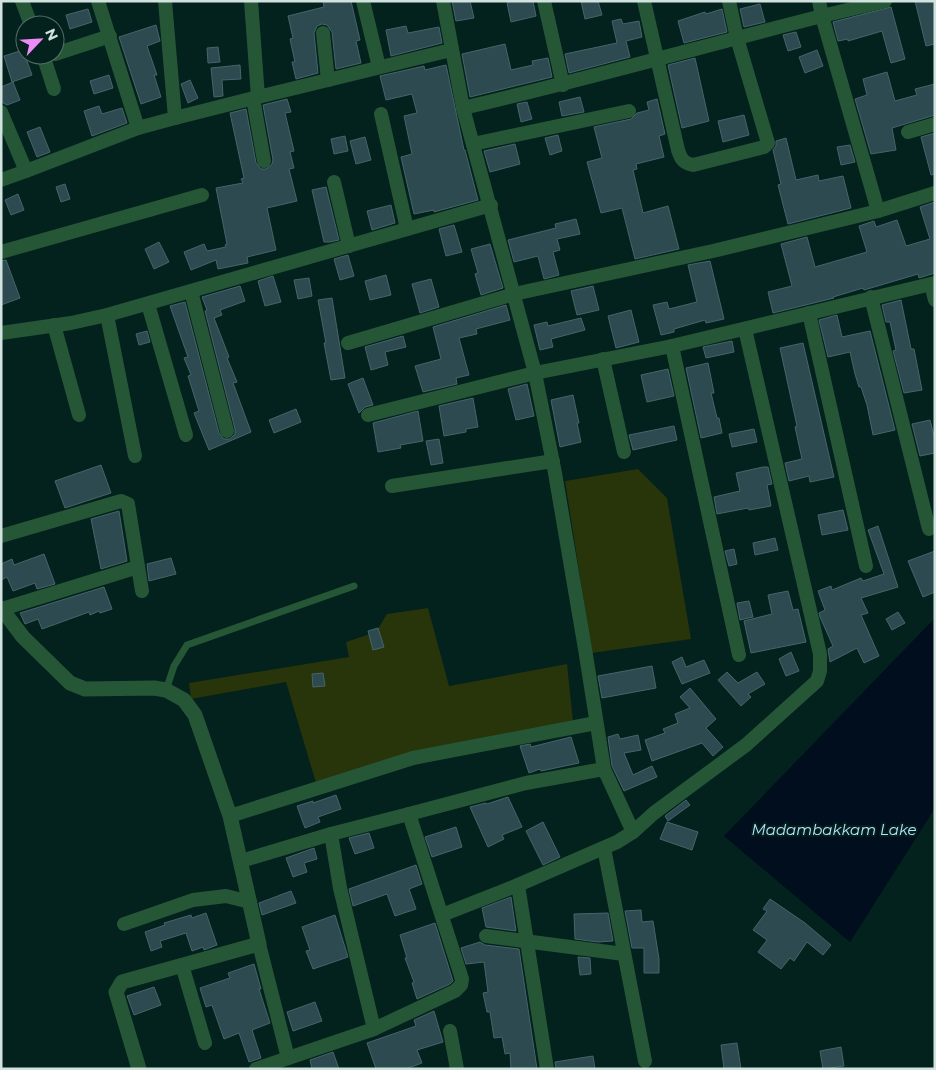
<svg xmlns="http://www.w3.org/2000/svg" width="936" height="1070" font-family="Montserrat,sans-serif">
	<style>
		.green { fill: #283409 }
		.water { fill: #000e1d }
		.building { fill: #2c4a4f; stroke: #46656a }
		.lines { fill: none; stroke-linecap: round; stroke-linejoin: round }
		.service { stroke: #255737; stroke-width: 7 }
		.minor { stroke: #255737; stroke-width: 14 }
		.tertiary { stroke: #255737; stroke-width: 15 }
		.labels { text-anchor: middle; dominant-baseline: central; stroke-width: 4; stroke-linejoin: round; paint-order: stroke }
		.water-label { font-size: 15px; font-style: italic; fill: #bae2fd; stroke: #03211d }
	</style>
	<rect width="100%" height="100%" fill="#03211d"/>
	<!-- green -->
	<g class="green">
		<polygon points="638,469 667,498 691,639 592,653 565,481"/>
		<polygon points="428,608 449,686 567,664 573,721 316,783 286,682 191,699 189,683 349,657 346,642 376,632 387,614"/>
	</g>
	<!-- water -->
	<polygon class="water" points="935,618 935,808 850,942 724,836"/>
	<!-- building -->
	<g class="building">
		<polygon points="323,1 351,1 360,40 356,41 361,63 336,69 332,32 327,25 322,24 317,26 314,33 318,73 296,79 292,62 295,62 290,39 293,38 288,16 324,7"/>
		<polygon points="452,1 470,1 474,18 456,21"/>
		<polygon points="513,1 533,1 536,16 511,22 507,3"/>
		<polygon points="581,1 598,1 602,15 585,19"/>
		<polygon points="915,1 935,1 935,44 926,46"/>
		<polygon points="760,4 765,22 744,27 740,9"/>
		<polygon points="891,7 905,59 891,63 882,31 848,41 848,39 838,41 833,22"/>
		<polygon points="88,9 92,22 70,29 66,15"/>
		<polygon points="722,9 727,32 684,43 678,21 705,12 706,14"/>
		<polygon points="621,19 623,24 639,21 642,37 626,41 630,57 569,73 565,54 617,43 612,21"/>
		<polygon points="156,25 160,41 147,46 157,75 154,75 161,97 141,104 119,37"/>
		<polygon points="406,26 408,33 439,27 442,43 391,56 386,30"/>
		<polygon points="796,32 801,47 788,51 783,35"/>
		<polygon points="505,44 511,70 533,65 532,61 548,58 552,77 470,97 462,54"/>
		<polygon points="218,47 220,62 208,63 207,48"/>
		<polygon points="23,50 32,75 12,82 4,56"/>
		<polygon points="817,50 823,66 805,73 799,57"/>
		<polygon points="695,58 709,121 682,128 668,65"/>
		<polygon points="240,65 241,79 222,80 223,96 214,97 211,68"/>
		<polygon points="446,65 464,150 465,150 478,200 434,212 434,210 414,214 401,157 412,154 404,116 417,113 412,94 386,100 380,76 424,66 425,70"/>
		<polygon points="887,72 895,101 917,95 915,89 935,84 935,115 892,128 896,150 871,154 855,99 867,95 863,79"/>
		<polygon points="109,75 113,88 94,94 90,81"/>
		<polygon points="190,80 198,98 188,103 181,84"/>
		<polygon points="13,82 20,100 7,105 3,103 1,100 1,87"/>
		<polygon points="580,97 584,112 562,116 559,102"/>
		<polygon points="287,99 291,112 285,113 294,151 290,152 294,168 289,169 297,201 267,208 276,250 247,257 248,263 218,269 216,260 191,270 184,252 204,244 207,251 226,247 225,245 227,244 216,188 243,183 241,179 244,178 230,113 246,109 256,163 261,169 266,169 272,164 273,160 263,105"/>
		<polygon points="657,99 665,134 659,136 664,157 636,164 637,169 633,170 643,213 668,206 679,249 635,259 622,208 601,213 587,162 602,158 594,127 631,119 637,113 649,110 647,102"/>
		<polygon points="527,102 532,119 521,122 517,104"/>
		<polygon points="99,106 102,114 122,108 127,123 92,136 84,111"/>
		<polygon points="744,115 749,135 723,142 718,121"/>
		<polygon points="40,127 50,152 37,157 27,132"/>
		<polygon points="935,133 935,174 931,175 921,137"/>
		<polygon points="558,135 562,151 550,155 545,138"/>
		<polygon points="345,136 348,151 334,154 331,139"/>
		<polygon points="365,137 371,160 356,164 350,141"/>
		<polygon points="786,138 796,180 818,175 819,181 843,176 851,208 788,224 778,185 781,184 773,150 776,146 776,141"/>
		<polygon points="515,144 520,164 490,172 484,151"/>
		<polygon points="850,145 855,162 841,165 837,147"/>
		<polygon points="65,184 70,199 61,202 56,187"/>
		<polygon points="326,187 339,240 330,242 324,242 312,190"/>
		<polygon points="18,194 24,210 11,215 5,200"/>
		<polygon points="935,202 935,273 919,278 918,274 864,290 863,288 833,297 834,298 773,313 768,292 792,286 781,244 807,237 815,267 867,252 859,226 874,221 876,227 897,220 906,246 930,239 920,207"/>
		<polygon points="391,205 395,223 372,230 367,211"/>
		<polygon points="576,219 580,234 557,239 560,250 553,252 559,275 544,279 538,256 514,262 508,240 556,228 555,224"/>
		<polygon points="454,225 462,252 446,256 439,229"/>
		<polygon points="159,242 169,262 154,269 145,249"/>
		<polygon points="490,244 503,288 481,295 475,274 478,273 471,249"/>
		<polygon points="348,255 354,276 340,280 334,259"/>
		<polygon points="6,260 20,298 1,305 1,261"/>
		<polygon points="710,261 724,319 706,323 705,320 674,329 674,332 661,335 653,305 667,302 669,309 697,302 688,265"/>
		<polygon points="386,275 391,295 370,300 365,281"/>
		<polygon points="273,276 281,302 265,306 258,281"/>
		<polygon points="309,278 312,296 298,299 294,280"/>
		<polygon points="431,279 439,307 420,313 412,284"/>
		<polygon points="240,286 245,301 220,310 222,315 214,318 229,357 227,358 237,382 233,383 251,432 209,450 194,413 199,411 188,376 191,375 184,358 188,357 170,306 185,302 219,433 224,439 230,439 235,434 235,429 205,311 207,310 202,297"/>
		<polygon points="593,286 599,310 577,315 571,291"/>
		<polygon points="332,298 345,378 331,380 324,343 326,343 318,300"/>
		<polygon points="901,300 911,349 914,349 922,390 904,393 893,351 896,350 890,322 886,322 882,305"/>
		<polygon points="506,305 510,320 476,329 477,334 459,338 469,375 456,378 457,384 423,392 415,366 441,359 433,327"/>
		<polygon points="631,310 639,342 616,348 608,316"/>
		<polygon points="837,315 842,337 870,331 895,430 873,435 867,405 861,387 859,387 855,374 850,352 828,357 819,320"/>
		<polygon points="581,318 585,330 551,339 553,347 540,350 534,325 547,322 548,326"/>
		<polygon points="147,331 150,342 139,345 136,334"/>
		<polygon points="403,336 406,347 385,352 388,365 371,370 365,347"/>
		<polygon points="732,341 734,352 706,358 703,347"/>
		<polygon points="803,343 834,477 810,482 809,476 789,481 785,463 802,459 795,427 797,426 780,348"/>
		<polygon points="708,363 714,393 711,393 717,418 719,418 722,433 701,438 686,368"/>
		<polygon points="668,369 674,396 647,402 641,375"/>
		<polygon points="363,378 373,405 365,407 359,413 348,384"/>
		<polygon points="527,384 534,416 516,420 508,389"/>
		<polygon points="573,395 579,423 577,423 581,442 560,447 551,400"/>
		<polygon points="473,398 478,427 466,429 466,432 444,436 439,406"/>
		<polygon points="296,409 301,422 274,433 269,420"/>
		<polygon points="418,411 423,441 400,445 401,448 378,452 373,423"/>
		<polygon points="930,420 935,440 935,453 920,456 912,424"/>
		<polygon points="674,426 677,440 633,450 629,435"/>
		<polygon points="754,429 757,442 732,447 729,434"/>
		<polygon points="439,439 443,463 431,465 426,441"/>
		<polygon points="101,465 111,493 65,508 55,481"/>
		<polygon points="763,467 768,467 772,484 767,485 771,506 749,510 748,508 717,514 714,497 740,491 736,473"/>
		<polygon points="843,510 848,530 822,535 818,515"/>
		<polygon points="119,511 127,561 101,569 91,519"/>
		<polygon points="878,526 898,587 861,598 868,613 861,615 879,656 864,663 857,648 830,662 828,649 833,646 820,617 819,613 825,610 818,591 831,586 832,590 861,578 863,581 884,574 868,530"/>
		<polygon points="775,538 778,550 755,555 753,543"/>
		<polygon points="734,549 737,564 729,566 725,551"/>
		<polygon points="935,551 935,592 923,597 908,561"/>
		<polygon points="44,554 55,584 37,589 35,583 13,591 7,577 1,580 1,564 12,559 14,565"/>
		<polygon points="171,558 176,574 149,581 147,564"/>
		<polygon points="104,587 112,609 100,613 99,611 90,615 89,612 42,629 38,619 25,624 20,613"/>
		<polygon points="788,591 793,610 798,609 806,642 751,653 744,621 772,614 768,595"/>
		<polygon points="749,601 753,617 740,620 737,603"/>
		<polygon points="898,612 905,623 892,630 886,619"/>
		<polygon points="378,628 384,647 373,650 368,631"/>
		<polygon points="791,652 799,671 786,676 779,659"/>
		<polygon points="682,657 686,667 704,660 710,673 682,684 672,662"/>
		<polygon points="652,666 656,688 602,698 598,676"/>
		<polygon points="727,672 738,683 757,672 765,684 748,694 751,697 741,706 718,680"/>
		<polygon points="323,673 325,686 313,687 312,674"/>
		<polygon points="690,688 716,719 706,728 723,747 713,756 702,743 652,761 645,740 665,733 663,729 678,723 675,714 690,708 680,697"/>
		<polygon points="618,734 620,739 638,735 641,750 624,753 633,775 652,766 657,777 624,791 612,766 608,737"/>
		<polygon points="571,737 579,763 541,771 540,769 529,773 520,746 530,744 531,747"/>
		<polygon points="336,795 341,809 318,817 320,822 305,828 297,806 313,801 313,803"/>
		<polygon points="508,797 522,827 502,835 504,839 488,847 470,807 486,803 487,804"/>
		<polygon points="686,800 690,805 668,821 665,816"/>
		<polygon points="543,822 560,857 543,865 526,831"/>
		<polygon points="667,822 698,832 692,850 660,839"/>
		<polygon points="456,827 462,847 432,857 425,837"/>
		<polygon points="369,833 374,848 355,854 349,838"/>
		<polygon points="314,848 317,859 304,863 307,872 293,877 286,858"/>
		<polygon points="416,865 422,884 409,889 416,909 395,916 387,894 353,906 349,889"/>
		<polygon points="291,891 296,903 262,915 259,903"/>
		<polygon points="511,897 516,931 486,927 482,908"/>
		<polygon points="770,899 805,923 831,945 823,955 807,942 794,961 790,958 781,969 758,952 767,940 753,930 767,911 763,909"/>
		<polygon points="641,910 642,922 653,921 659,959 659,973 644,973 644,948 632,948 625,911"/>
		<polygon points="206,913 217,945 204,950 203,947 192,951 186,933 160,941 162,947 151,951 145,932 165,925 164,923 191,915 192,918"/>
		<polygon points="608,913 613,941 598,942 575,939 574,914"/>
		<polygon points="335,915 348,957 313,969 306,951 310,950 302,927"/>
		<polygon points="435,923 453,981 450,984 417,999 412,983 414,982 405,958 407,958 400,935"/>
		<polygon points="480,942 485,945 519,949 537,1069 511,1069 510,1053 505,1054 502,1037 494,1038 490,1012 487,1012 483,993 488,992 484,962 466,964 461,948"/>
		<polygon points="578,957 590,958 591,974 580,975"/>
		<polygon points="254,964 261,989 259,989 270,1023 252,1030 261,1058 249,1062 239,1033 224,1039 212,1005 206,1007 200,988 230,978 228,973"/>
		<polygon points="154,987 161,1005 134,1015 127,996"/>
		<polygon points="315,1002 322,1021 293,1031 287,1012"/>
		<polygon points="434,1011 443,1042 417,1050 422,1063 406,1069 376,1069 367,1043 416,1026 414,1020"/>
		<polygon points="737,1043 741,1069 724,1069 721,1045"/>
		<polygon points="841,1047 844,1066 823,1069 820,1051"/>
		<polygon points="333,1052 339,1069 312,1069 310,1060"/>
		<polygon points="593,1056 595,1069 556,1069 555,1062"/>
	</g>
	<g class="lines">
		<!-- service -->
		<polyline class="service" points="166,690 174,666 187,645 354,586"/>
		<!-- minor -->
		<g class="minor">
			<polyline points="22,1 31,25"/>
			<polyline points="98,1 138,128"/>
			<polyline points="165,1 175,118 258,97 451,50"/>
			<polyline points="251,1 258,97"/>
			<polyline points="363,1 379,67"/>
			<polyline points="443,1 463,108 535,373 555,473 585,649 604,769"/>
			<polyline points="544,1 563,85"/>
			<path d="M644 1 678 150C681 159 683 163 693 165L764 147 768 143 737 38 729 1"/>
			<polyline points="323,33 328,80"/>
			<polyline points="55,54 110,36"/>
			<polyline points="44,58 54,89"/>
			<polyline points="253,98 264,161"/>
			<path d="M463 108C584 80 703 46 822 16L819 1"/>
			<polyline points="1,112 26,171 1,180"/>
			<polyline points="381,114 407,229"/>
			<polyline points="908,132 935,124"/>
			<polyline points="473,144 629,111"/>
			<polyline points="26,171 138,128 175,118"/>
			<polyline points="334,182 349,246"/>
			<polyline points="878,211 935,193"/>
			<polyline points="1,252 202,195"/>
			<polyline points="931,285 935,300"/>
			<polyline points="191,291 227,431"/>
			<polyline points="871,297 929,529"/>
			<polyline points="148,304 186,435"/>
			<polyline points="809,313 866,566"/>
			<polyline points="107,315 135,456"/>
			<polyline points="54,325 79,415"/>
			<polyline points="1,333 71,323 107,315 491,205"/>
			<polyline points="348,343 514,294 713,251 878,211 822,16 885,1"/>
			<polyline points="672,346 739,655"/>
			<polyline points="603,359 624,452"/>
			<polyline points="368,415 535,373 672,346 935,283"/>
			<polyline points="392,486 553,461"/>
			<polyline points="1,536 121,501 128,504 142,591"/>
			<polyline points="2,609 138,567"/>
			<polyline points="230,816 413,758 596,723"/>
			<polyline points="604,848 645,1061"/>
			<polyline points="241,861 331,834"/>
			<polyline points="442,915 518,885"/>
			<polyline points="124,924 193,900 226,896 250,902"/>
			<polyline points="486,936 624,954"/>
			<polyline points="259,944 288,1058"/>
			<polyline points="182,965 205,1043"/>
			<polyline points="374,1029 340,888 331,834 409,814"/>
			<polyline points="450,1031 457,1069"/>
			<polyline points="256,1069 374,1029 455,991 461,985 462,979 409,814 526,783 604,769 633,832 654,813 746,745 817,681 820,671 820,654 745,329"/>
			<polyline points="547,1069 518,885 617,842 633,832"/>
		</g>
		<!-- tertiary -->
		<polyline class="tertiary" points="1,608 23,637 70,683 85,689 154,688 166,690 184,700 195,715 230,816 259,944 122,982 116,992 139,1069"/>
	</g>
	<g class="labels">
		<!-- water labels -->
		<g class="water-label">
			<text x="834" y="829">Madambakkam Lake</text>
		</g>
	</g>
	<!-- border -->
	<rect width="936" height="1070" fill="none" stroke="#d2e3df" stroke-width="5"/>
	<!-- north arrow -->
	<g transform="translate(40 40) rotate(65)"><circle r="24" fill="#03211d" stroke="#566f6b"/>
	<path d="M0-4L9 19L0 12L-9 19Z" fill="#ee8bf8"/>
	<text y="-8" font-size="14" font-weight="bold" text-anchor="middle" fill="#d2e3df">N</text>
	</g>
</svg>
